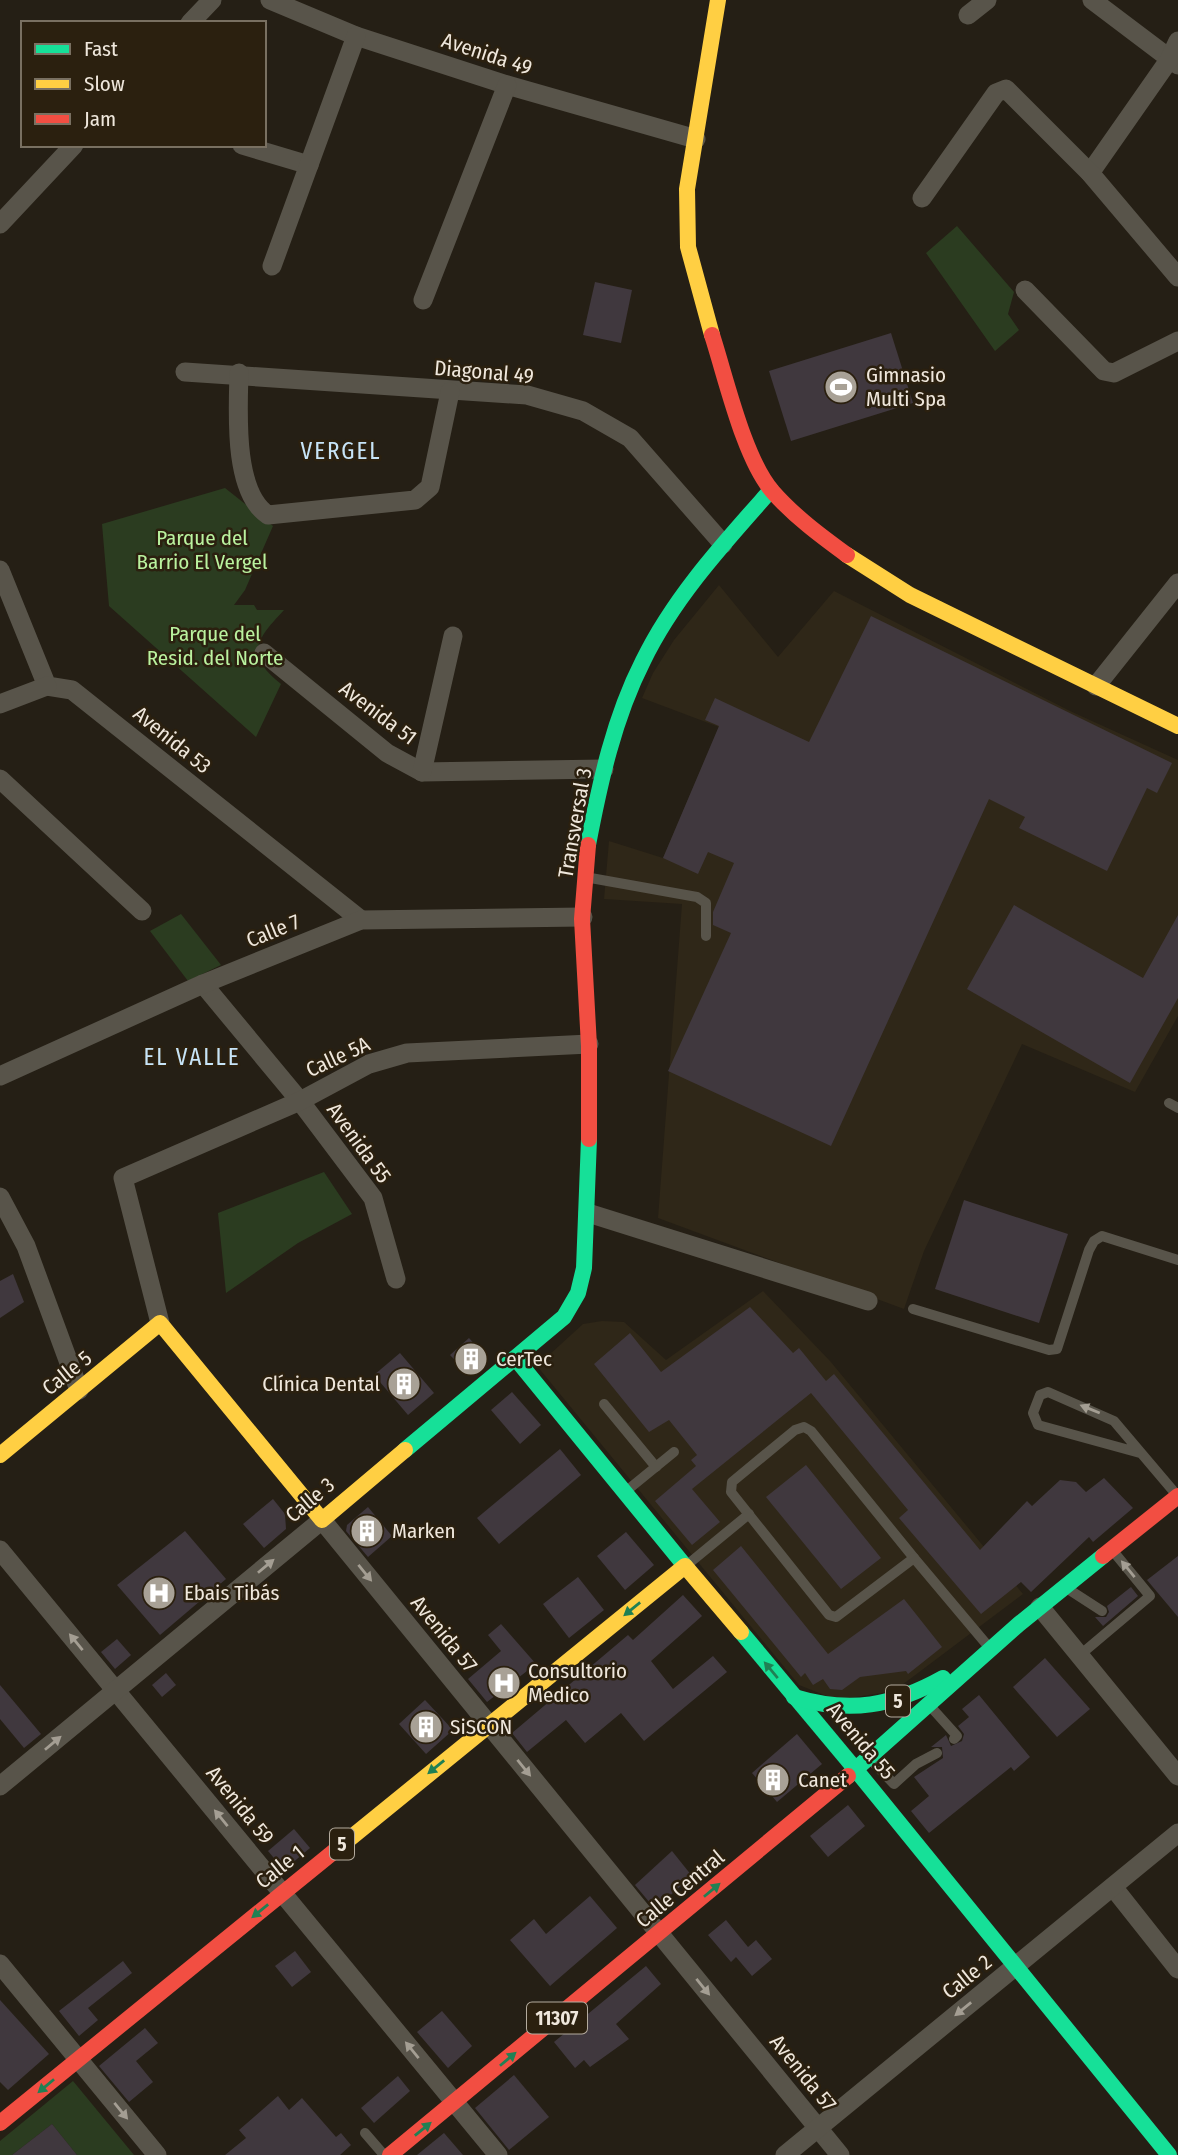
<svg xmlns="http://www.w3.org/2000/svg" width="1178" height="2155" font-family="'Fira Sans Condensed',sans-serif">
<rect width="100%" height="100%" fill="#251f15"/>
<g fill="#2f2718">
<path d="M 719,585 L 778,657 L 834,591 L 1070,711 L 1178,760 L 1178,1016 L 1135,1092 L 1022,1044 L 924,1251 L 904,1309 L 658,1218 L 682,904 L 604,899 L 609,841 L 663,858 L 719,727 L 642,698 L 653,673 L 674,640 Z"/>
<path d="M 763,1291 L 830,1361 L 1023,1594 L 894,1691 L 837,1700 L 799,1685 L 537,1366 L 583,1324 L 602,1321 L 624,1322 L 666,1360 Z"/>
</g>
<g fill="#2b3c20">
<path d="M 957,226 L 1014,292 L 1008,314 L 1019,330 L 995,351 L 926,253 Z"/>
<path d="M 225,488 L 273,526 L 245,590 L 234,605 L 254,605 L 257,610 L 284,610 C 255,641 245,655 281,684 L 256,737 L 109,606 L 102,524 Z"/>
<path d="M 181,914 L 221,965 L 188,981 L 150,931 Z"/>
<path d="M 324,1172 L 352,1214 L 298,1243 L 226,1293 L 218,1213 Z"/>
<path d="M 73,2081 L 134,2155 L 77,2155 L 52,2124 L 12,2155 L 0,2155 L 0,2141 Z"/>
</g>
<g fill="#40383e">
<path d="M 595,282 L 632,290 L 621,343 L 583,335 Z"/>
<path d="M 891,333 L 913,403 L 791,441 L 769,371 Z"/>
<path d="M 871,616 L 1172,763 L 1157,793 L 1147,788 L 1107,871 L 1019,828 L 1025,817 L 989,799 L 831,1146 L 668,1071 L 731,933 L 713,925 L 713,912 L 734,863 L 708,852 L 698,874 L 663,858 L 719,726 L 705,720 L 715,698 L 809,742 Z"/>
<path d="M 1014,905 L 1143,978 L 1178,915 L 1178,998 L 1130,1083 L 967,989 Z"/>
<path d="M 964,1200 L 1068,1234 L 1039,1323 L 935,1289 Z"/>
<path d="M 13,1274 L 24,1302 L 0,1318 L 0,1281 Z"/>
<path d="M 750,1307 L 793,1353 L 799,1348 L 826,1381 L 834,1374 L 980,1550 L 1027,1501 L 1032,1506 L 1060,1480 L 1076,1482 L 1086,1492 L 1104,1478 L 1133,1508 L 1093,1542 L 1089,1537 L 1031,1592 L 1021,1582 L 981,1614 L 899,1518 L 908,1510 L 811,1393 L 692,1489 L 720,1522 L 692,1545 L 655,1501 L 696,1466 L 691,1460 L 697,1455 L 669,1420 L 649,1432 L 594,1364 L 630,1333 L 661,1372 Z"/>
<path d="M 469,1338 L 488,1359 L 469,1375 L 450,1355 Z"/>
<path d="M 400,1353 L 434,1393 L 408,1415 L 374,1375 Z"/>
<path d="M 512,1392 L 541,1425 L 520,1444 L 491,1410 Z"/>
<path d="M 560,1449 L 581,1475 L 499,1544 L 477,1518 Z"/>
<path d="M 806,1465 L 881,1558 L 841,1589 L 766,1497 Z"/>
<path d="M 273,1499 L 285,1514 L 286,1529 L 264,1548 L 243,1524 Z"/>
<path d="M 368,1507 L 392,1536 L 368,1557 L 346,1531 L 347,1525 Z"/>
<path d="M 185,1531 L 226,1579 L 160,1635 L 117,1585 Z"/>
<path d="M 626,1532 L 654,1565 L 625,1590 L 597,1556 Z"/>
<path d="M 741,1546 L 828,1654 L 904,1599 L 942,1647 L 908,1674 L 906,1671 L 860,1677 L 842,1690 L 830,1689 L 823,1679 L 813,1685 L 805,1673 L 801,1677 L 713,1570 Z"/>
<path d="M 1178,1556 L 1178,1617 L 1147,1580 Z"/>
<path d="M 578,1577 L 604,1610 L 569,1638 L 543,1604 Z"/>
<path d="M 1131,1587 L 1138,1596 L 1103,1626 L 1095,1617 L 1106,1617 L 1109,1612 L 1107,1606 Z"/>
<path d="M 683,1595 L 702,1616 L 651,1661 L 673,1689 L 713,1656 L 727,1672 L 644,1741 L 621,1713 L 585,1743 L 566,1720 L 527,1752 L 512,1733 L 628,1635 L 633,1640 Z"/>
<path d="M 501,1624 L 536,1664 L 487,1702 L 468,1679 L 501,1651 L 488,1635 Z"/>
<path d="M 117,1639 L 131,1655 L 115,1669 L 101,1652 Z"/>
<path d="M 1045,1658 L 1090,1709 L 1057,1737 L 1013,1687 Z"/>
<path d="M 166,1673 L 176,1685 L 162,1697 L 152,1685 Z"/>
<path d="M 0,1685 L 41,1734 L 24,1748 L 0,1719 Z"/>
<path d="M 979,1695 L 1030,1757 L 1014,1771 L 1011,1767 L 929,1833 L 911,1811 L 929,1796 L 914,1777 L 943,1758 L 942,1747 L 931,1747 L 946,1735 L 951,1746 L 962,1741 L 964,1734 L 958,1726 L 969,1717 L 962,1709 Z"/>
<path d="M 425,1700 L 453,1730 L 426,1754 L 399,1724 Z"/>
<path d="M 797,1734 L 822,1764 L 777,1802 L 752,1773 Z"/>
<path d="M 848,1805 L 865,1826 L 828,1857 L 810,1836 Z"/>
<path d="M 294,1829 L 310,1848 L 284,1870 L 268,1851 Z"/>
<path d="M 672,1851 L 692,1876 L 655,1909 L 635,1885 Z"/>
<path d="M 590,1896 L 617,1928 L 550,1986 L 510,1940 L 534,1919 L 546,1934 Z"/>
<path d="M 726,1920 L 748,1947 L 756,1940 L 772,1959 L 752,1976 L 736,1957 L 731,1962 L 708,1935 Z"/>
<path d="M 295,1951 L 311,1972 L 292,1987 L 275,1966 Z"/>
<path d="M 123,1961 L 132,1973 L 88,2008 L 98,2020 L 79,2036 L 59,2011 Z"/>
<path d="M 646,1966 L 661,1984 L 616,2024 L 629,2039 L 590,2067 L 584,2060 L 575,2068 L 554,2042 Z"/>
<path d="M 0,2000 L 49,2054 L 8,2090 L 0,2082 Z"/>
<path d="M 442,2011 L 472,2046 L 448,2068 L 417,2032 Z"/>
<path d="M 145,2028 L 158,2043 L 136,2061 L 153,2082 L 129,2102 L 99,2066 Z"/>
<path d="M 514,2075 L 549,2117 L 509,2150 L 475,2108 Z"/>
<path d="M 398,2076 L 410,2091 L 374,2123 L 361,2108 Z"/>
<path d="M 278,2096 L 289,2110 L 302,2098 L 336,2137 L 341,2133 L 351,2145 L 340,2155 L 225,2155 L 246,2138 L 239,2130 Z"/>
<path d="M 52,2124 L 77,2155 L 12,2155 Z"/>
<path d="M 444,2133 L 463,2155 L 417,2155 Z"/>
</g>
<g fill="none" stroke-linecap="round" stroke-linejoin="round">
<g stroke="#58544a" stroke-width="10">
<path d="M 585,877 L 697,897 L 706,903 L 706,936"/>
<path d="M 1169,1103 L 1178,1108"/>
<path d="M 913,1309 L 1049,1350 L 1057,1349 L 1089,1250 L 1094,1241 L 1102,1236 L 1178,1260"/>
<path d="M 604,1404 L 656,1467"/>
<path d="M 804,1427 L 811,1431 L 914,1558 L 836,1617 L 829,1615 L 731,1492 L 732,1482 L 795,1430 Z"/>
<path d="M 1140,1453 L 1038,1425 L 1033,1413 L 1040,1395 L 1048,1392 L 1114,1421 L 1175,1493"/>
<path d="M 625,1492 L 674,1452"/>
<path d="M 914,1558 L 988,1646"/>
<path d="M 687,1565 L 749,1514"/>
<path d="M 1068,1589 L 1102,1611"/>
<path d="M 1080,1655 L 1150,1596 L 1113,1551"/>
<path d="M 930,1706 L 957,1736 L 954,1739"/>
<path d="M 872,1761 L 894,1784 L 916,1764 L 937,1753"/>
<path d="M 365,2133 L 384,2155"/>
</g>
<g stroke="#58544a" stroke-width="19">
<path d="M 270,0 L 356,36 L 507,85 L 696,139"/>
<path d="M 1092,0 L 1178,65"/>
<path d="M 968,15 L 987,0"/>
<path d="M 190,23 L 212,0"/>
<path d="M 242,145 L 309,165"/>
<path d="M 1090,173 L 1169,60 L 1178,41"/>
<path d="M 922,198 L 996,93 L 1006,89 L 1090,173 L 1178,277"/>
<path d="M 0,224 L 74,145"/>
<path d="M 272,266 L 356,36"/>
<path d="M 1025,290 L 1104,371 L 1114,373 L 1178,341"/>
<path d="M 423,300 L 507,85"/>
<path d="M 185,372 L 527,395 L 583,411 L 630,438 L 723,544"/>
<path d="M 239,373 C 238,412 233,492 268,515 L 415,500 L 430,487 L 450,392"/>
<path d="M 0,570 L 47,686 L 72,690 L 361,920"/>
<path d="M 264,653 L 387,753 L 422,772 L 604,769"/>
<path d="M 1096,686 L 1178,583"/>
<path d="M 0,704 L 47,686"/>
<path d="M 422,772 L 453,636"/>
<path d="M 0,779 L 142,911"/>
<path d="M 203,984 L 300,1101 L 373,1198 L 396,1279"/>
<path d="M 0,1076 L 203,984 L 361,920 L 583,917"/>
<path d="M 0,1197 L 26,1246 L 79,1390"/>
<path d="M 588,1213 L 868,1301"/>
<path d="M 160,1323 L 123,1178 L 300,1101 L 369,1064 L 407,1053 L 589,1044"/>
<path d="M 0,1550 L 498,2155"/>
<path d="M 1040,1607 L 1178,1776"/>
<path d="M 0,1786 L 322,1520 L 840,2155"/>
<path d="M 1113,1887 L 1178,1969"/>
<path d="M 0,1964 L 157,2155"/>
<path d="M 785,2155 L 1178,1833"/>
</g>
<g stroke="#16e098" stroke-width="16">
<path d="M 588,845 C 600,782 614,718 643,661 C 674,597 724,543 771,490"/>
<path d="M 516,1359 L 685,1566"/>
<path d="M 405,1450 L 564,1317 L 578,1293 L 584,1268 L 589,1139"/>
<path d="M 741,1632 L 856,1770"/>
<path d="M 794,1697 C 850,1714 893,1706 943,1678"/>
<path d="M 856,1770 L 1169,2155"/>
<path d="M 848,1776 L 1019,1624 L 1103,1556"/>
</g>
<g stroke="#ffcf43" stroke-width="16">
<path d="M 712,335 L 688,247 L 687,189 L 718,0"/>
<path d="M 847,555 L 910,595 L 1178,726"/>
<path d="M 0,1455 L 160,1323 L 322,1520 L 405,1450"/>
<path d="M 337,1849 L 685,1566 L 741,1632"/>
</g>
<g stroke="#f24e42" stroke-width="16">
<path d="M 712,335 C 726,378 744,459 773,492 C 794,516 821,536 847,555"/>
<path d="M 588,845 L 582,919 L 589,1046 L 589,1139"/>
<path d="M 1103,1556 L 1178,1496"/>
<path d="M 0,2123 L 337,1849"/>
<path d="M 390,2155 L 848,1776"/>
</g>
</g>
<defs><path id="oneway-solid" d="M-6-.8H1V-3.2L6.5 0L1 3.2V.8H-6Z" transform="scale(1.75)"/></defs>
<g fill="#a49e93">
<use href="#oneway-solid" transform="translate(1090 1409) rotate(-158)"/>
<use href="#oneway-solid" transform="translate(266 1566) rotate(-40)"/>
<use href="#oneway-solid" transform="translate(1128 1569) rotate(-129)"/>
<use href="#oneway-solid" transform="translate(365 1573) rotate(51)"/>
<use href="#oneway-solid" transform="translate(76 1642) rotate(-129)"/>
<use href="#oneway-solid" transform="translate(53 1743) rotate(-40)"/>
<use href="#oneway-solid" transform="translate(524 1768) rotate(51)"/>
<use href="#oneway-solid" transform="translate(221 1818) rotate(-129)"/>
<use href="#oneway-solid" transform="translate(703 1987) rotate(51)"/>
<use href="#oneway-solid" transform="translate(963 2009) rotate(141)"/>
<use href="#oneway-solid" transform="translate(412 2050) rotate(-129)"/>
<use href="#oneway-solid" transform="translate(121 2111) rotate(51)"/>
</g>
<g fill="#208054">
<use href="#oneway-solid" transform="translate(632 1609) rotate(141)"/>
<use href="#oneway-solid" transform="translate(771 1670) rotate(-130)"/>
<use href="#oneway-solid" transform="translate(436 1767) rotate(141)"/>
<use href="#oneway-solid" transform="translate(712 1890) rotate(-40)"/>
<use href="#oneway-solid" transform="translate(260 1911) rotate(141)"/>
<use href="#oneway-solid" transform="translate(508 2059) rotate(-40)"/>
<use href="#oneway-solid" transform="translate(46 2086) rotate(140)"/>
<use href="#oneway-solid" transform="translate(423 2129) rotate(-39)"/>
</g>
<defs>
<symbol id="stadium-disc" viewBox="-11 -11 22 22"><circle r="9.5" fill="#a8a196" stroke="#2b200f"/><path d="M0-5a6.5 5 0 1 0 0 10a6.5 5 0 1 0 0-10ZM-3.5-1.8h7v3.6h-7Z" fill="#fff"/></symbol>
<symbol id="building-disc" viewBox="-11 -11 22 22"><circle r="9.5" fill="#a8a196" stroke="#2b200f"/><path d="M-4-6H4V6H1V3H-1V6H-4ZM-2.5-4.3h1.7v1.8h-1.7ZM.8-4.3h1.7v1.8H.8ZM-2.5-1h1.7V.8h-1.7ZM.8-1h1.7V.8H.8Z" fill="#fff"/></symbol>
<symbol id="hospital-disc" viewBox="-11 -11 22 22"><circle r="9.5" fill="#a8a196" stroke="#2b200f"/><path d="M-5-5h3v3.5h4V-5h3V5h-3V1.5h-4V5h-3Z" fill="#fff"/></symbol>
</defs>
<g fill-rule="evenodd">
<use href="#stadium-disc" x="822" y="368" width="38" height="38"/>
<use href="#building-disc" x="452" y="1340" width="38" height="38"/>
<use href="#building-disc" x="385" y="1365" width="38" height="38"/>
<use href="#building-disc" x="348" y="1512" width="38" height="38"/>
<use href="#hospital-disc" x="140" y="1574" width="38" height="38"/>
<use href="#hospital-disc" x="485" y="1664" width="38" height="38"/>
<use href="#building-disc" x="407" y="1708" width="38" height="38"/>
<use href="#building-disc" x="754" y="1761" width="38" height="38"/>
</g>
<g text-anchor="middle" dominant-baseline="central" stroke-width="5" stroke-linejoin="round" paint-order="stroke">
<g fill="#2b200f" stroke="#b4ab9e" stroke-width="2">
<rect x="886" y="1685.5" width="24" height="31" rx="5"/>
<rect x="330" y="1828.5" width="24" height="31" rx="5"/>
<rect x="527" y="2002.5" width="60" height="31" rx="5"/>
</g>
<g font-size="19" font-weight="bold" fill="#efe7dc">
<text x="898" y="1701">5</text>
<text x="342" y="1844">5</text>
<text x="557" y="2018">11307</text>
</g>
<g font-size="21" fill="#efe7dc" stroke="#2b200f">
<text transform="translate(487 54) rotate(18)">Avenida 49</text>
<text transform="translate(484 372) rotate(5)">Diagonal 49</text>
<text transform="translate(378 713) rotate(37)">Avenida 51</text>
<text transform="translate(172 740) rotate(39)">Avenida 53</text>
<text transform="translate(575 823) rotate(-80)">Transversal 3</text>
<text transform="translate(273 931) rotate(-22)">Calle 7</text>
<text transform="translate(338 1057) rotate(-25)">Calle 5A</text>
<text transform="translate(359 1143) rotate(54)">Avenida 55</text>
<text transform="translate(67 1373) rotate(-39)">Calle 5</text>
<text transform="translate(310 1500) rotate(-40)">Calle 3</text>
<text transform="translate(444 1634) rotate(51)">Avenida 57</text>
<text transform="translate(861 1741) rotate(50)">Avenida 55</text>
<text transform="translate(240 1805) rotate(51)">Avenida 59</text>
<text transform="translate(280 1867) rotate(-39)">Calle 1</text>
<text transform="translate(680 1889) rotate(-40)">Calle Central</text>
<text transform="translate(967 1977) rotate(-39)">Calle 2</text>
<text transform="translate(803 2073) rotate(51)">Avenida 57</text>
</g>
<g font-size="21" fill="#efe7dc" stroke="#2b200f" text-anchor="start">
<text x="866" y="375">Gimnasio<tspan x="866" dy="24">Multi Spa</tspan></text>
<text x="496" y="1359">CerTec</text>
<text x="380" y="1384" text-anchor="end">Clínica Dental</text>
<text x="392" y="1531">Marken</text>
<text x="184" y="1593">Ebais Tibás</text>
<text x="528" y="1671">Consultorio<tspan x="528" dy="24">Medico</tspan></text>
<text x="450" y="1727">SiSCON</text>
<text x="798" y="1780">Canet</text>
</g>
<g font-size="21" fill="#baf29f" stroke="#2b200f">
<text x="202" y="538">Parque del<tspan x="202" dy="24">Barrio El Vergel</tspan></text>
<text x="215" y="634">Parque del<tspan x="215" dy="24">Resid. del Norte</tspan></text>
</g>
<g font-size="23" letter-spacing="2" fill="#c7e4f7" stroke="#2b200f">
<text x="341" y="451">VERGEL</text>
<text x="192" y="1057">EL VALLE</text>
</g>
</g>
<rect x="21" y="21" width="245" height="126" fill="#2b200f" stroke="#797061" stroke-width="2"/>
<rect x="35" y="44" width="35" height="10" fill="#16e098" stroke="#797061" stroke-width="2"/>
<text x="84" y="56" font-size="21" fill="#efe7dc">Fast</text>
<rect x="35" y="79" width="35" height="10" fill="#ffcf43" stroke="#797061" stroke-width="2"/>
<text x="84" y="91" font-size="21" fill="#efe7dc">Slow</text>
<rect x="35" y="114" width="35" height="10" fill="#f24e42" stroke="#797061" stroke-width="2"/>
<text x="84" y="126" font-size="21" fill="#efe7dc">Jam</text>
</svg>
